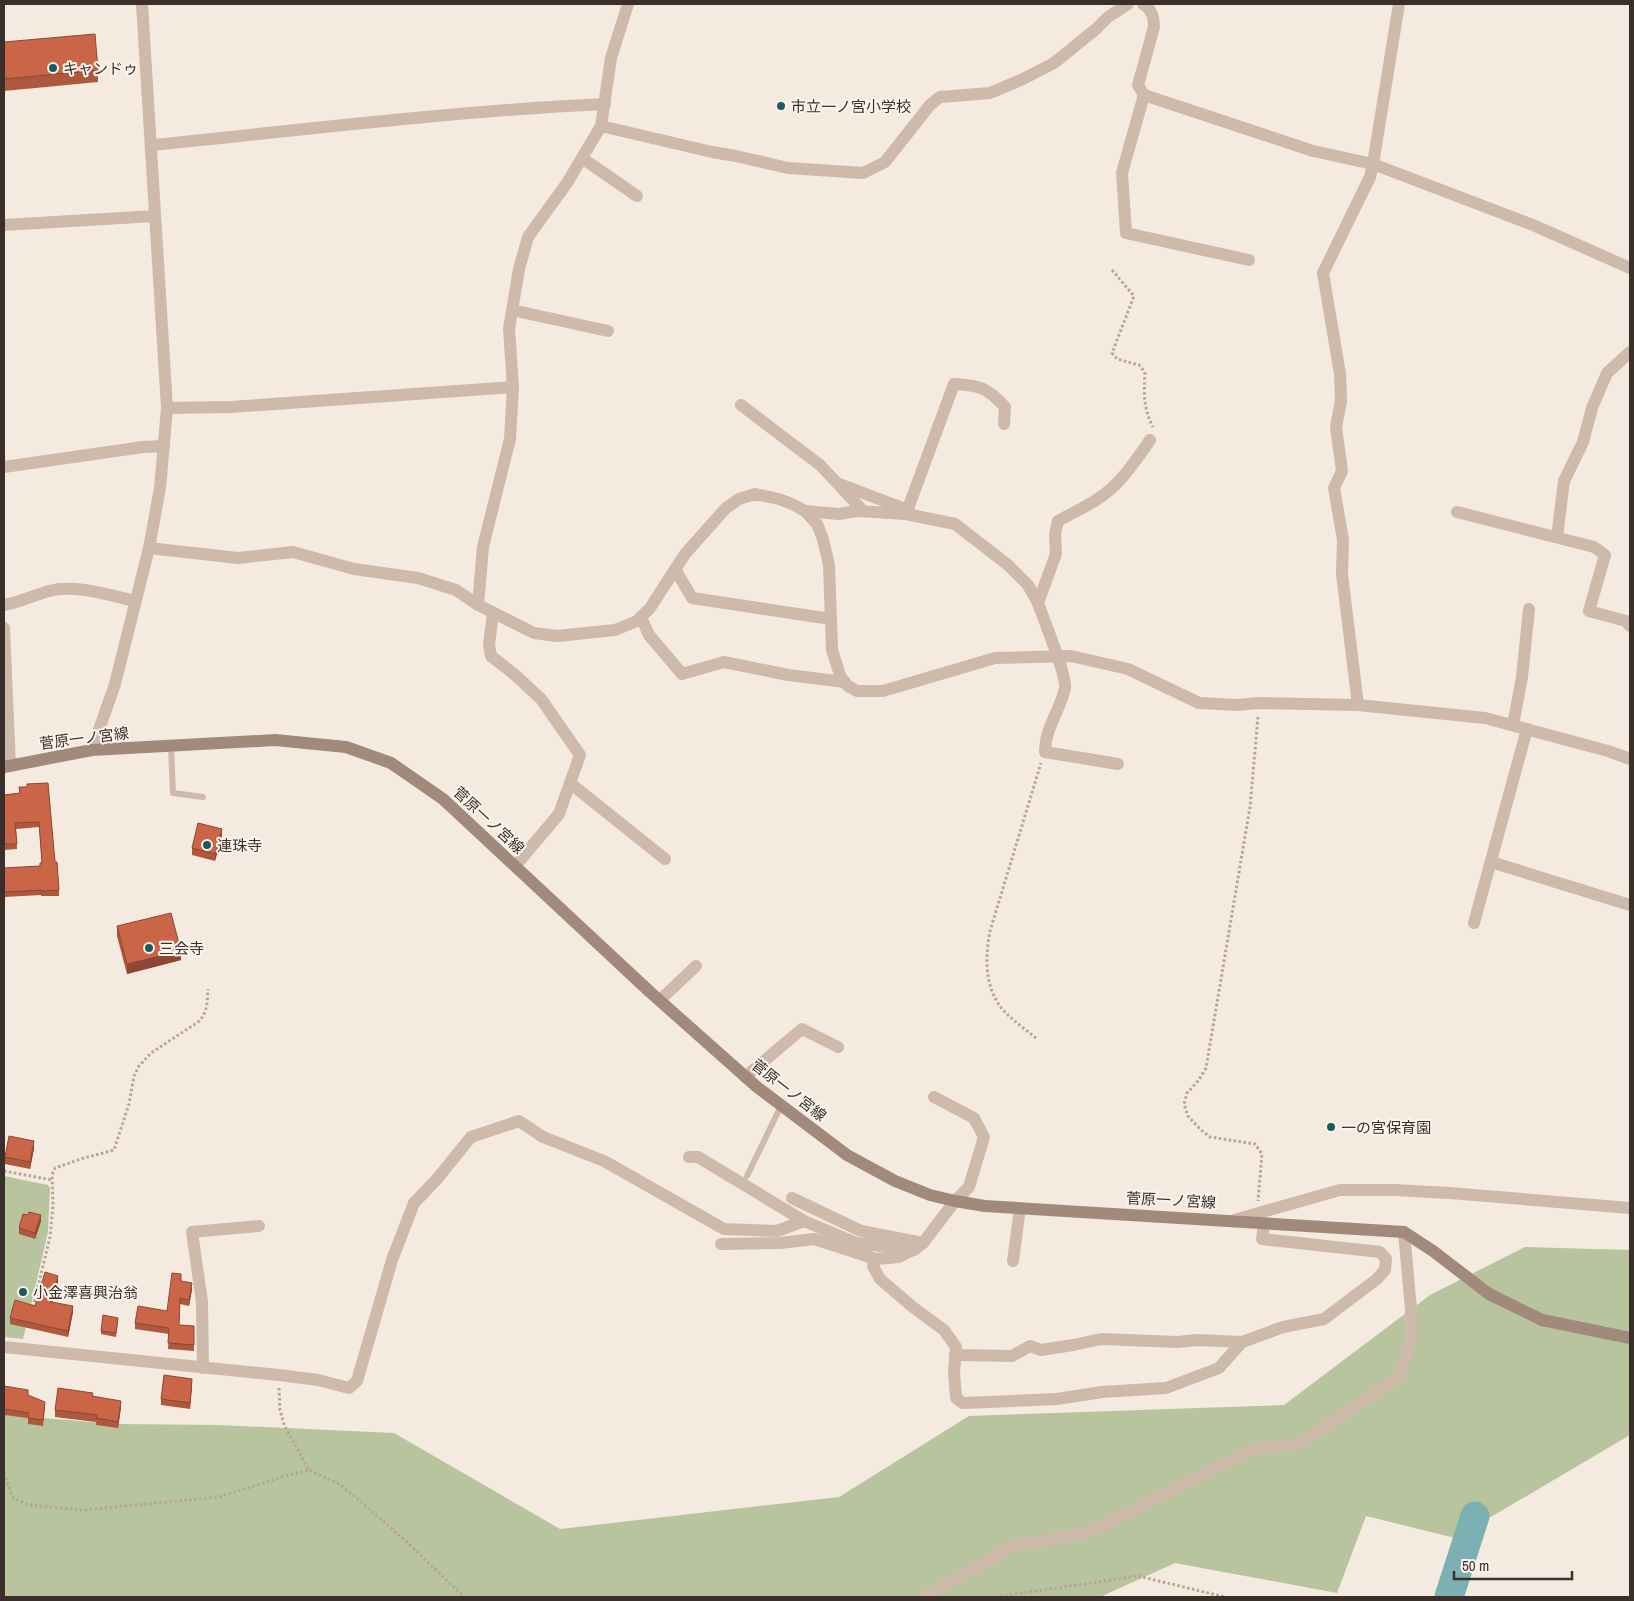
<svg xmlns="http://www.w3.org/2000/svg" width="1634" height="1601" font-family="'Archivo Narrow','Noto Sans JP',sans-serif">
<rect width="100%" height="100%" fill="#f4eadf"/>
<g fill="#b8c49e">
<path d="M 4,1176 L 48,1185 L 50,1188 L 48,1232 L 23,1339 L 4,1337 Z"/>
<path d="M 1525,1247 L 1630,1250 L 1630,1435 L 1455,1538 L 1366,1516 L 1337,1593 L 1175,1563 L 1100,1597 L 4,1597 L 4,1415 L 118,1424 L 219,1425 L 394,1433 L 560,1529 L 839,1497 L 969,1416 L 1284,1405 L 1430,1295 Z"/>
</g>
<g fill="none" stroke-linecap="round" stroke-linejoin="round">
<path stroke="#7db0b2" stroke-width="29" d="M 1449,1597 L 1475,1516"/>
<g stroke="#b9a494" stroke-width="3" stroke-dasharray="2.5 2.5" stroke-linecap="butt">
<path d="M 1112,270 L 1134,296 L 1112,353 L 1117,359 L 1139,365 L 1145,372 C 1144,393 1143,408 1153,427"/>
<path d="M 1258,717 L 1250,807 L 1206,1068 L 1198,1081 L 1187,1093 L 1184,1104 L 1188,1116 L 1200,1129 L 1210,1137 L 1255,1144 L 1262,1154 L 1258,1201"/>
<path d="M 1036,1038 C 1026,1030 1015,1022 1006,1013 C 984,991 985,959 990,931 L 1041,763"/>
<path d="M 4,1171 L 52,1180"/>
<path d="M 33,1307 L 50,1237 L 53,1205 L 52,1175 L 55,1168 L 84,1158 L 114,1150 L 129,1104 L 134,1076 L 139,1066 L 151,1053 L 198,1022 C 208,1013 207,1002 208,989"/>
<path d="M 279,1388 L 280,1410 L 284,1425 L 309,1470 L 341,1485 L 360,1501 L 407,1542 L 464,1597"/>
<path d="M 4,1473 L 13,1498 L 29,1505 L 84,1510 L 219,1497 L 285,1476 L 308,1470"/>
<path d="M 995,1597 L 1138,1576 L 1225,1597"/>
</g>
<g stroke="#cdbaaa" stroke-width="6">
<path d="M 171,746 L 173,793 L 203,797"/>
<path d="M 747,1176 L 781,1106"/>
</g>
<g stroke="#cdbaaa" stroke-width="12">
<path d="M 1143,4 C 1152,9 1154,17 1154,27 L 1138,85 L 1144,95 L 1313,151 L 1373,164 L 1533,225 L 1630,268"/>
<path d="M 1144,95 L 1122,173 L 1126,233 L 1249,260"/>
<path d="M 601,126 L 712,152 L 736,156 L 788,168 L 863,173 L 885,162 L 930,105 L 940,97 L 990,93 L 1023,79 L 1054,63 L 1096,29 L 1108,17 L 1128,4"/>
<path d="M 152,145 C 302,130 453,111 605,104"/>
<path d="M 582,158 L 637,196"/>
<path d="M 4,225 L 155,216"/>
<path d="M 512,310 L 608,331"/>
<path d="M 741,405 L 820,465 L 837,483 L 908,510"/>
<path d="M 167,408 L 231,407 L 513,387"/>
<path d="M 4,467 L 143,447 L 164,446"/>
<path d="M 839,485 L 863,511"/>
<path d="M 805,511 L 839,514 L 857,511 L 906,514 L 955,524 L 1008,565 L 1028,585 L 1038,603"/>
<path d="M 1457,512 L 1594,547 L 1605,555 L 1589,611 L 1626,621 L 1630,626"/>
<path d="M 906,514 L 954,384 C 979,385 988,388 1005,407 L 1004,424"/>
<path d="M 1557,537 L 1564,481 L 1583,442 L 1592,408 L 1607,373 L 1630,352"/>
<path d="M 149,548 L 238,558 L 293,552 L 354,569 L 418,578 L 456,590 L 478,605 L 534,633 L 557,636 L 615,630 L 637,621 L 650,608 L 685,554 L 726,508 L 739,499 L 755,494 L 779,499 L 792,504 L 805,511 L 817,524 L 823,539 L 829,565 L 832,650 L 841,678 L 848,686 L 857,691 L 883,691 L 995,658 L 1071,656 L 1128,669 L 1199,703 L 1236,705 L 1259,703 L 1358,705 L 1485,718 L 1608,751 L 1630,759"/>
<path d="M 675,569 L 692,598 L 831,619"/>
<path d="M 4,605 C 20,602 34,595 49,591 C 75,584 109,595 135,601"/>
<path d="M 478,605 L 483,547 L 510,439 L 513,387 L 509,329 L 519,269 L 528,237 L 567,183 L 601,126 L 611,58 L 628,4"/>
<path d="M 493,613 L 489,645 L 491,656 L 514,674 L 541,699 L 580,755 L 559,814 L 515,866"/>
<path d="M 641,617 L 649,635 L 682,674 L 724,662 L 788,675 L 845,682"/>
<path d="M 4,628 L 10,766"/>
<path d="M 1358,705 L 1342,574 L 1343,540 L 1334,488 L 1342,471 L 1336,427 L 1341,401 L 1340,374 L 1323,273 L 1370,177 L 1373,164 L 1399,4"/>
<path d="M 1513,725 L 1522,677 L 1529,609"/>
<path d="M 1118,764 L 1045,752 C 1045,728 1060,711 1065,688 C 1067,676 1043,618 1038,603 L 1056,554 L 1055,534 L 1058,521 C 1076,511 1099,501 1114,486 C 1128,473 1139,456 1150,440"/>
<path d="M 570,783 L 665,859"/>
<path d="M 1491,862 L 1630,905"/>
<path d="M 1474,923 L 1527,729"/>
<path d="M 660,1000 L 696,966"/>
<path d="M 745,1077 L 802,1029 L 838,1047"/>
<path d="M 689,1157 L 698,1157 L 804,1221"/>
<path d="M 792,1198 L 861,1231 L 923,1243"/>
<path d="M 721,1244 L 780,1243 L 814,1239 L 876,1259"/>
<path d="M 913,1250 L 899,1257 L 876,1259 L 873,1266 L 880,1279 L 914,1308 L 944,1330 L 956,1347 L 954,1372 L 956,1398 L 963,1403 L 1057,1399 L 1102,1392 L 1166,1388 L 1219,1368 L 1242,1342 L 1283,1327 L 1324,1319 L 1377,1279 L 1385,1270 L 1386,1259 L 1380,1252 L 1262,1239 L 1264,1223"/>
<path d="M 1013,1261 L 1020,1208"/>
<path d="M 4,1347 L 279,1375 L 318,1380 L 349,1388 L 357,1381 L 392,1260 L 414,1203 L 437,1179 L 471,1137 L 519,1121 L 543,1137 L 604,1161 L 724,1229 L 777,1231 L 804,1221 L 856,1243 L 914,1250 L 923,1243 L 955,1201 L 969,1187 L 984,1137 L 974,1118 L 934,1097"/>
<path d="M 955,1355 L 1012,1356 L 1030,1346 L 1041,1350 L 1073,1345 L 1101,1339 L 1177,1342 L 1197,1340 L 1242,1342"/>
<path d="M 203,1368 L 202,1302 L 192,1232 L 259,1226"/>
<path d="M 924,1597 L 1015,1545 L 1082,1534 L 1109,1523 L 1230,1460 L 1257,1449 L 1301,1443 L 1400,1376 L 1411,1339 L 1411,1309 L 1404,1232"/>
</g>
<g stroke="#cdbaaa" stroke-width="12">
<path d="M 92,750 L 115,684 L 149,548 L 160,488 L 167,408 L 142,4"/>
<path d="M 1234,1220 L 1340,1190 L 1394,1190 L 1450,1193 L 1630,1208"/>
</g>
<path stroke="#a1897b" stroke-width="12" d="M 4,767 L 92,750 L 275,740 L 346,747 L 391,763 L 443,799 L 650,992 L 757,1087 L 847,1155 L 895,1181 L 930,1195 L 955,1201 L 985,1206 L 1404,1232 L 1433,1251 L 1489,1294 L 1542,1320 L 1630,1338"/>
</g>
<g fill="#ae583d">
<path d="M 4,42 L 98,70 L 98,82 L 4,91 Z"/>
<path d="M 27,787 L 55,862 L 59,890 L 59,896 L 41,896 L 41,895 L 4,897 L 4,868 L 40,866 L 42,863 L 39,827 L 16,829 L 17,849 L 4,850 L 4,795 L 19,793 Z"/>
<path d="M 222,835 L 215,861 L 192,855 L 192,848 Z"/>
<path d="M 117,926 L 181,960 L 127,974 L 117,936 Z"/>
<path d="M 34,1148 L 30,1169 L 5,1164 L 5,1157 Z"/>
<path d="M 41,1221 L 35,1239 L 19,1234 L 19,1228 Z"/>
<path d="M 181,1281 L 192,1289 L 189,1306 L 180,1304 L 179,1325 L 194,1326 L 194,1351 L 168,1349 L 169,1334 L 135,1329 L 135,1323 L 167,1311 Z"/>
<path d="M 58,1282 L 52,1302 L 73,1312 L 68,1337 L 10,1324 L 10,1318 L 35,1306 Z"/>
<path d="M 118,1321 L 116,1337 L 101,1334 L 101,1331 Z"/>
<path d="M 192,1385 L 190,1409 L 161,1405 L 161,1399 Z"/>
<path d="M 4,1386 L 45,1407 L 43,1426 L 28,1424 L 28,1418 L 4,1415 Z"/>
<path d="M 93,1396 L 121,1407 L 118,1428 L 96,1425 L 96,1422 L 55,1417 L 55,1410 Z"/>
</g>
<g fill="#8d4732">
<path d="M 222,829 L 222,835 L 215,861 L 215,854 Z"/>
<path d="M 181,951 L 181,960 L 127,974 L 127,964 Z"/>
<path d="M 34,1141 L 34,1148 L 30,1169 L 30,1162 Z"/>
<path d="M 41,1215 L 41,1221 L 35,1239 L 35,1233 Z"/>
<path d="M 58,1276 L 58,1282 L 51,1308 L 51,1302 Z"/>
<path d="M 192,1283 L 192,1289 L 189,1306 L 189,1300 Z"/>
<path d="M 73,1306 L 73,1312 L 68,1337 L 68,1331 Z"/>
<path d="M 192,1379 L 192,1385 L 190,1409 L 190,1403 Z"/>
<path d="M 121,1401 L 121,1407 L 118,1428 L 118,1422 Z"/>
</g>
<g fill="#ca6647" stroke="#8d4732">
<path d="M 95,34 L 98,70 L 4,79 L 4,42 Z"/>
<path d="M 48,783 L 55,862 L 57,862 L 59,890 L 41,891 L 41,890 L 4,892 L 4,868 L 40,866 L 40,863 L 42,863 L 39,822 L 15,823 L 17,844 L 4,844 L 4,795 L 20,793 L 19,787 L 27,787 L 27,784 Z"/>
<path d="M 198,823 L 222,829 L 215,854 L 192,848 Z"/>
<path d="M 171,913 L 181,951 L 127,964 L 117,926 Z"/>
<path d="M 9,1136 L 34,1141 L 30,1162 L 5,1157 Z"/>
<path d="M 29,1212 L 41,1215 L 35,1233 L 19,1228 L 23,1214 L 28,1215 Z"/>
<path d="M 45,1272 L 58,1276 L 51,1302 L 73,1306 L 68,1331 L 10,1318 L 15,1300 L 35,1306 Z"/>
<path d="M 172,1273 L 181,1274 L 181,1281 L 192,1283 L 189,1300 L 180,1298 L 179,1325 L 194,1326 L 194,1345 L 168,1343 L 169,1328 L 135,1323 L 138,1306 L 167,1311 Z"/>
<path d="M 103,1315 L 118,1318 L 116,1333 L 101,1331 Z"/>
<path d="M 164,1375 L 192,1379 L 190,1403 L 161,1399 Z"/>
<path d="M 4,1386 L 28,1390 L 28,1395 L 45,1402 L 43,1420 L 28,1418 L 29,1413 L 4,1409 Z"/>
<path d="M 58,1388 L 93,1393 L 92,1396 L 121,1401 L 118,1422 L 96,1418 L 97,1415 L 55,1410 Z"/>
</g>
<g fill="#1d5a5e" stroke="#fbf4ec" stroke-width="2">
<circle cx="53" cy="68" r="5"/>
<circle cx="781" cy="106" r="5"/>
<circle cx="207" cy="845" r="5"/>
<circle cx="149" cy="948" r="5"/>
<circle cx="1331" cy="1127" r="5"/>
<circle cx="23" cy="1292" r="5"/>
</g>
<g text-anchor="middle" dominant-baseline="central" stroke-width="4" stroke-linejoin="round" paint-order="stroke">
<g font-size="15" fill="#3a2f2a" stroke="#fbf4ec" text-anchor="start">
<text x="63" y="68">キャンドゥ</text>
<text x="791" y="106">市立一ノ宮小学校</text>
<text x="217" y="845">連珠寺</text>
<text x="159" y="948">三会寺</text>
<text x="1341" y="1127">一の宮保育園</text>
<text x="33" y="1292">小金澤喜興治翁</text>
</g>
<g font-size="15" fill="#3a2f2a" stroke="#fbf4ec">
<text transform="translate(84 738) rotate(-7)">菅原一ノ宮線</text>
<text transform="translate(489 820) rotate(43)">菅原一ノ宮線</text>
<text transform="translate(789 1090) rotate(38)">菅原一ノ宮線</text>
<text transform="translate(1171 1200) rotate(3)">菅原一ノ宮線</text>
</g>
</g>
<rect width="1634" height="1601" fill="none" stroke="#3a2f2a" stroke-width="10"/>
<path d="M1454 1571v8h118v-8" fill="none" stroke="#3a2f2a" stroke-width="2.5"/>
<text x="1462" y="1571" font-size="15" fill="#3a2f2a" stroke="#fbf4ec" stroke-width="4" paint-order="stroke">50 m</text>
</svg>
